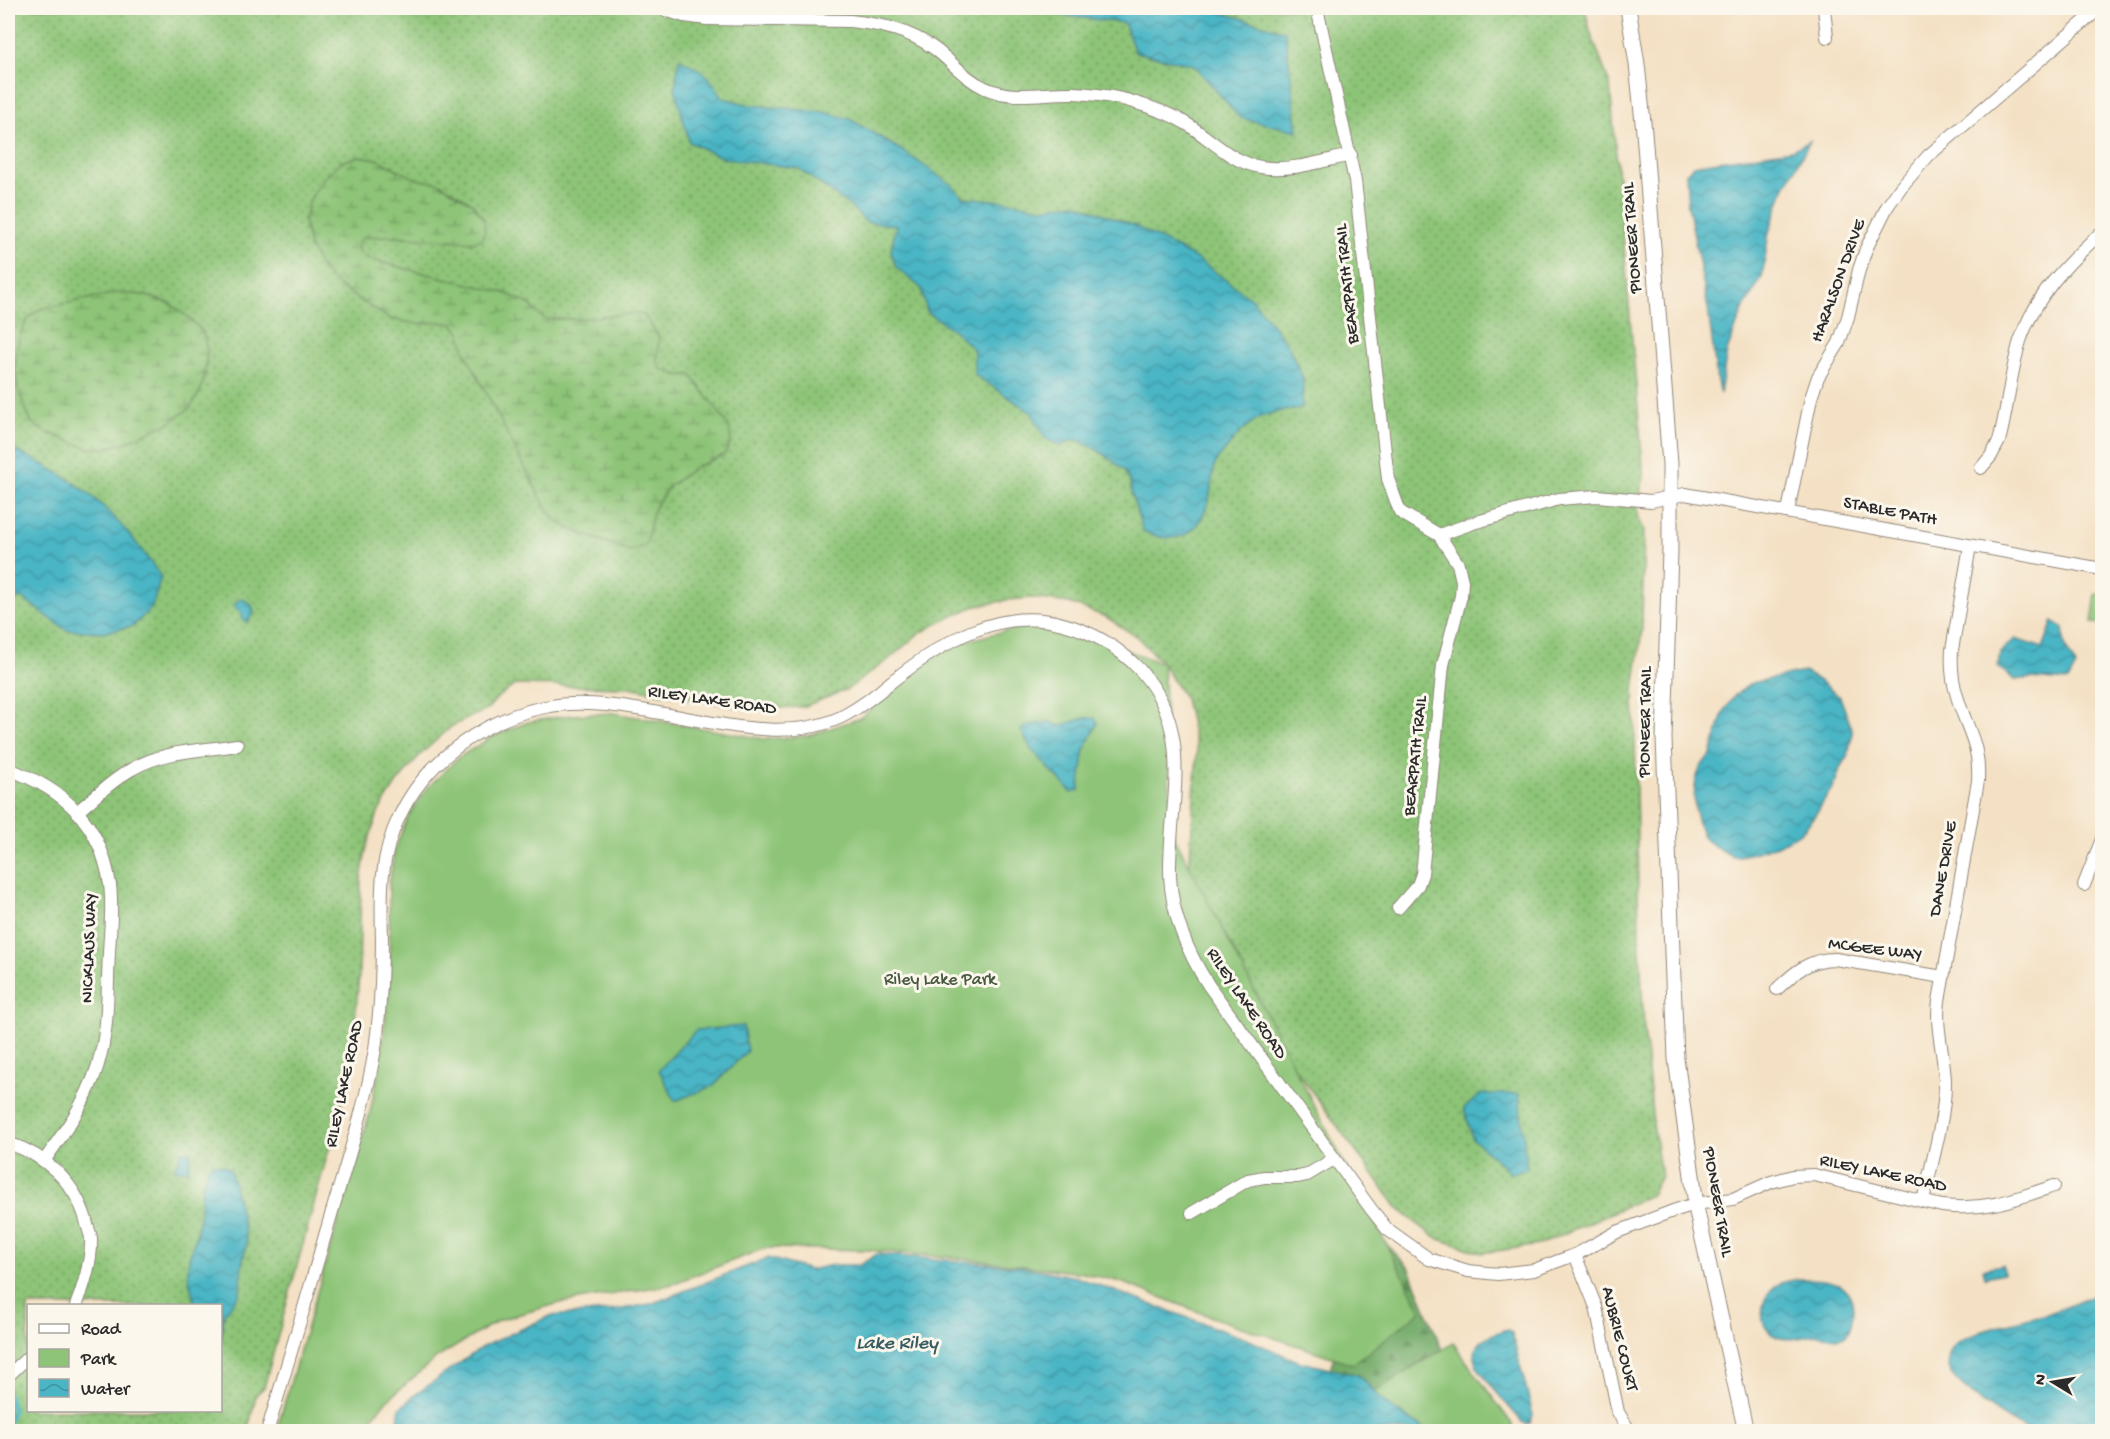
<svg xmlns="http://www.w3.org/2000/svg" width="2110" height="1439" font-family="'Gochi Hand',sans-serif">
<defs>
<pattern id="grass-dots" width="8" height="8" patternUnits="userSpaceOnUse" patternTransform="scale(1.5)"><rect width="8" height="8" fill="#8dc477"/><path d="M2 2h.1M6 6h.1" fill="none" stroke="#739f62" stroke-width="1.8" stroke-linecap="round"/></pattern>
<pattern id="forest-firs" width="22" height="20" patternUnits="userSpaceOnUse" patternTransform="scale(1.5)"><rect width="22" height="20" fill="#72aa68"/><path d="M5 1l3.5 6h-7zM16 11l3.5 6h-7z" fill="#5e8b56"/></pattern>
<pattern id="wetland-marsh" width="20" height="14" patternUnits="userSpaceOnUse" patternTransform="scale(1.5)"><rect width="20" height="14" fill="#8dc477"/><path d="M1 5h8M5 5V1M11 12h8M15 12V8" fill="none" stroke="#739f62"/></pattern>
<pattern id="water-waves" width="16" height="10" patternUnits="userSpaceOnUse" patternTransform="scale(1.5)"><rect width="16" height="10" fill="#49b5c5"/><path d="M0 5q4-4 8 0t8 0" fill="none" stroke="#3d93a0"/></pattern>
</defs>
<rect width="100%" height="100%" fill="#fbf7ec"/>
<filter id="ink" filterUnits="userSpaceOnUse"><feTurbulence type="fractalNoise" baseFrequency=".0167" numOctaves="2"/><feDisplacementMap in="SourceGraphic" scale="12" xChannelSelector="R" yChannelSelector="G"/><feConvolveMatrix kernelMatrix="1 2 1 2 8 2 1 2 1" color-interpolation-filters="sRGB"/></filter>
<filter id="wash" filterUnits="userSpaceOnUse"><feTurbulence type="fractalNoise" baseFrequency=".008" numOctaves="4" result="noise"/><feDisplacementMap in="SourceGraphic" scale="24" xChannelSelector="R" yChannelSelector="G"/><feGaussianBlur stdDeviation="1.35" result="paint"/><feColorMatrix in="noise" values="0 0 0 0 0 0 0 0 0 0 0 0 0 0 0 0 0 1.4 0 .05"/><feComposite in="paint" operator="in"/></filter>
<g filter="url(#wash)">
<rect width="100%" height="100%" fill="#f4e1c5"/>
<path fill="url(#grass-dots)" stroke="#5c7851" stroke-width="1.5" fill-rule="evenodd" d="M 8,8 L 1585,8 L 1590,31 L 1610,85 L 1644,478 C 1639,497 1633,512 1644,529 L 1642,629 L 1634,691 L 1639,932 L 1644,1026 L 1653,1124 L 1661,1176 L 1651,1195 L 1539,1245 L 1482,1253 L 1436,1238 L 1398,1209 L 1217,962 L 1189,872 L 1197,751 L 1185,699 L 1163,664 L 1136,636 L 1106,617 L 1069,603 L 1032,598 L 1007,600 L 973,607 L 938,623 L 917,635 L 888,660 L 846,690 L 803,707 L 749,709 L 628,687 L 515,685 L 496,699 L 488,709 L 452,726 L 421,754 L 396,784 L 379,811 L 367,845 L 361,879 L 359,976 L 353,1044 L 344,1094 L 264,1387 L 256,1395 L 248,1431 L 8,1431 ZM 28,1306 L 220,1306 L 220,1410 L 28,1410 Z"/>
<path fill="url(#forest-firs)" stroke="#4e6a4a" stroke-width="1.5" d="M 1375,1232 L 1410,1269 L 1450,1370 L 1390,1407 L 1358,1375 L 1330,1369 Z"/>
<g fill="url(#wetland-marsh)" stroke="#5c7851" stroke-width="1.5">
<path d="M 359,156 L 377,159 L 416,179 L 440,183 L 472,203 L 484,219 L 485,230 L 482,239 L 473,242 L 393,236 L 364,237 L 358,242 L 358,251 L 371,260 L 505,293 L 531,305 L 538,314 L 545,319 L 580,319 L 635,313 L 644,315 L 659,337 L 657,361 L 661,369 L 677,375 L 691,375 L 729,426 L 731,443 L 724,455 L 694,468 L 669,486 L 654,508 L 646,545 L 631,551 L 574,531 L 557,521 L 545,506 L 465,352 L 461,334 L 453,324 L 439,322 L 418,324 L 390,319 L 338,286 L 321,269 L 309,245 L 304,221 L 309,201 L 323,179 L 341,162 Z"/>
<path d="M 116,293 L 144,295 L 169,303 L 188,317 L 203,332 L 207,350 L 205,374 L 200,392 L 190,408 L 167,424 L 124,443 L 106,448 L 88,448 L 41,430 L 31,422 L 18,390 L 15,368 L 17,347 L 21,332 L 28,319 L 40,309 Z"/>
</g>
<g fill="#8dc477" stroke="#5c7851" stroke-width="1.5">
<path d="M 2096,594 L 2102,595 L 2102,624 L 2092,623 Z"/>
<path d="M 1049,620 L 1163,664 L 1172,832 L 1421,1311 L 1353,1364 L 1220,1320 L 1121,1282 L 1083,1273 L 947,1257 L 867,1250 L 766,1248 L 669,1285 L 560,1303 L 499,1320 L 435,1359 L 384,1403 L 361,1431 L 276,1432 L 370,1112 L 379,1069 L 390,983 L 389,885 L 395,848 L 408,817 L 426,789 L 459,757 L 492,737 L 528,722 L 571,715 L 613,713 L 765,739 L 808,736 L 860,718 L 942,647 Z"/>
<path d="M 1453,1343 L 1517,1431 L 1403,1431 L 1373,1392 Z"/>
</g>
<g fill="url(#water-waves)" stroke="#3a7078" stroke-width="1.5">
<path d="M 1047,8 L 1206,8 L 1285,31 L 1298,131 L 1240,118 L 1194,65 L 1135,52 L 1124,23 L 1059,15 Z"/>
<path d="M 679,59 C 706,72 707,73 723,98 L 750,105 L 824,112 L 850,119 L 904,152 L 952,185 L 963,197 L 1012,202 L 1042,208 L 1075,203 L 1135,226 L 1197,259 L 1253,300 L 1288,345 L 1303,379 L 1302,408 C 1265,413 1255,414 1230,444 C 1226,450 1219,456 1216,462 C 1211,473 1212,488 1209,499 C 1199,535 1177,547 1143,531 L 1132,496 L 1130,482 L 1124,470 L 1101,452 L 1076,439 L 1060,446 L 1045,438 L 1032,413 L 974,374 L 974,350 L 956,332 L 927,312 L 921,288 L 896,267 L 891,251 L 896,225 L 866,222 L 851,207 L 798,168 L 723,158 L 689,142 L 675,88 Z"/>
<path d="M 1810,141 L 1784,189 L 1769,232 L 1762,277 L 1743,309 L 1727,351 L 1720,394 L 1717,381 L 1708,308 L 1688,205 L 1686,174 L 1693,165 L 1792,150 Z"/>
<path d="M 8,447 C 35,460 64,474 88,493 C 116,516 141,547 161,577 L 152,607 L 133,626 L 106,632 L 66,630 L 22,598 L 8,601 Z"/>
<path d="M 242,599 L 251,604 L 254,612 L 247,623 L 242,619 L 242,613 L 234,607 L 237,601 Z"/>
<path d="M 2053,621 L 2063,628 L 2065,647 L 2076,666 L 2068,681 L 2031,678 L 2015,680 L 1998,667 L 2000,652 L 2015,639 L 2043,648 Z"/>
<path d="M 1804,672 L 1818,680 L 1840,697 L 1852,729 L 1852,736 L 1847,759 C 1839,764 1839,775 1835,783 C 1827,796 1810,827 1797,835 C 1779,845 1756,854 1733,857 C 1724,851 1712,846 1705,839 C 1702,836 1701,830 1699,826 C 1692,805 1691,770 1711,755 L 1723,713 L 1735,695 L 1752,683 Z"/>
<path d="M 1084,718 L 1095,718 L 1098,723 L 1085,748 L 1079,791 L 1072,793 L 1031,749 L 1021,730 L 1028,725 L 1051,722 L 1060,726 Z"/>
<path d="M 743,1026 L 747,1051 L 713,1086 L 675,1101 L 659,1070 L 696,1030 Z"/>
<path d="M 1482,1094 L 1519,1094 L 1527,1169 L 1511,1173 L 1473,1139 L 1464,1108 Z"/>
<path d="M 181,1151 L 191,1152 L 188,1170 L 175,1169 L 176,1163 L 179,1163 Z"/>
<path d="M 211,1164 C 220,1164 225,1164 231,1172 L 247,1242 L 242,1264 L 240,1294 L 224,1314 L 221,1342 L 220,1306 L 195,1305 C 193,1293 188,1281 188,1269 C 188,1255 194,1245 197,1232 C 203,1209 197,1185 211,1164 Z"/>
<path d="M 877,1254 L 1023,1267 L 1076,1277 L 1249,1340 L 1300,1362 L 1358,1375 L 1390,1407 L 1428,1431 L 396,1431 L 400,1408 L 416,1394 L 484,1346 L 550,1316 L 610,1311 L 651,1304 L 768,1258 L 810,1270 L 832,1265 L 860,1265 Z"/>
<path d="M 2003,1265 L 2004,1273 L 1985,1277 L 1983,1268 Z"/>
<path d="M 1798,1279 C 1823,1279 1851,1278 1853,1309 C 1853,1319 1851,1328 1846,1336 C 1835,1340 1828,1336 1818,1335 C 1806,1335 1793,1341 1781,1338 C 1758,1334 1758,1303 1772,1289 C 1779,1282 1789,1281 1798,1279 Z"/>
<path d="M 2102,1291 L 2102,1426 C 2083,1429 2048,1436 2029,1430 C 2013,1425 1964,1391 1954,1377 C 1946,1366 1946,1354 1956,1344 C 1969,1332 2024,1320 2043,1315 C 2063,1309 2083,1301 2102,1291 Z"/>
<path d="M 1504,1330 L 1508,1330 L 1512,1333 L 1533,1415 L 1530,1423 L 1526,1424 L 1522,1422 C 1510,1407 1485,1381 1477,1366 C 1474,1360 1474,1349 1479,1343 C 1484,1337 1496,1333 1504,1330 Z"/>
</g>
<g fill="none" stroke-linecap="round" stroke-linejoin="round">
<path stroke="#49b5c5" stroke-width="4" d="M 8,1394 L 13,1411 L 8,1423"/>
</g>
</g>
<g filter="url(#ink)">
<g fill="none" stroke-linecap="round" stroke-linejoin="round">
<defs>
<g id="minor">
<path d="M 659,8 L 684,16 L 707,19 L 850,21 C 880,24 909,30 935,49 C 951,61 965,79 985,88 C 1014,101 1044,92 1074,93 C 1094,94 1114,96 1133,102 C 1151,107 1171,114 1187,124 C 1211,139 1232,163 1261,167 C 1291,172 1322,161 1351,155"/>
<path d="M 1317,8 L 1355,181 L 1388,479 L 1400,512 L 1439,535 L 1473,523 L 1559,499 L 1597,496 L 1651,501 L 1685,494 L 2102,569"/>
<path d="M 1824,8 L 1827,37"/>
<path d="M 1981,468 L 1991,456 L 1999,441 C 2008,408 2010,374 2020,341 C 2035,296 2067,263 2102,232"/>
<path d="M 1788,511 L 1811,398 L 1818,377 L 1839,343 L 1848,317 L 1859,270 L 1866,249 L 1887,207 L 1901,187 L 1928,156 L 2100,8"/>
<path d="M 8,769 C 64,789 101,823 110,885 C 113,907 110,930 109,953 C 107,986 109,1021 101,1053 C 92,1094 68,1127 44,1161"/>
<path d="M 77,812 C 95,797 112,780 132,769 C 164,750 202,751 237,745"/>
<path d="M 2084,885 L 2102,839"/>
<path d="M 1398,908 L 1418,885 L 1422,874 L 1443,665 L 1461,596 L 1462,581 L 1458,564 L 1439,535"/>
<path d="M 1777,989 C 1795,972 1809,959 1835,959 L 1943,977"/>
<path d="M 8,1143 C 45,1155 75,1182 86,1220 C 87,1226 90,1232 91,1238 C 92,1261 84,1285 76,1306"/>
<path d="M 1923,1201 C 1931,1166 1945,1118 1945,1084 C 1945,1055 1935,1030 1939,1001 L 1978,781 C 1980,742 1967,731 1957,696 C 1952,681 1951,666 1952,650 L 1970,546"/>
<path d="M 1192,1213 L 1248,1180 L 1264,1177 L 1298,1177 L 1307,1175 L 1334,1159"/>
<path d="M 1575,1255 L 1596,1307 L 1618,1412 L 1630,1432"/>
<path d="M 8,1376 L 28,1357"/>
<path d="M 267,1432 C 289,1360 310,1287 331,1215 C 347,1161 366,1105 375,1049 C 380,1014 382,977 382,941 C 381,897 379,858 399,817 C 426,760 484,719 545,707 C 637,688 766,760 847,714 C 863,705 877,694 891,682 C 941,643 998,606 1063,624 C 1093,632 1118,647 1139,669 C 1197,731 1168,803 1170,876 C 1172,917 1187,952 1209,986 L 1371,1209 L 1387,1229 L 1429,1259 L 1468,1271 L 1498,1274 L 1534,1270 L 1577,1254 L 1617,1232 L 1673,1211 L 1695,1204 L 1733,1199 L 1771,1182 L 1793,1176 L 1814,1175 L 1942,1206 C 1986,1211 2013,1200 2054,1186"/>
</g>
<path id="major" d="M 1628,8 L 1637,64 L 1644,132 L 1670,464 L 1670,550 L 1664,738 L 1676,1059 L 1697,1212 L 1746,1432"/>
</defs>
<use href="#minor" stroke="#908678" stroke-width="14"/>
<use href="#major" stroke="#908678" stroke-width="17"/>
<use href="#minor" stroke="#fff" stroke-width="12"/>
<use href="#major" stroke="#fff" stroke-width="15"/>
</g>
</g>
<g text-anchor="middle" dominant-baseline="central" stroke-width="6" stroke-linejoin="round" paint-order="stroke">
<g font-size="18" fill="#2b2b2b" stroke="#fbf7ec">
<text transform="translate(1633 238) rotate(-94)">PIONEER TRAIL</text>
<text transform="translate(1839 281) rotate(-70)">HARALSON DRIVE</text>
<text transform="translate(1348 284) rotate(-96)">BEARPATH TRAIL</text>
<text transform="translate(1890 512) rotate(11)">STABLE PATH</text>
<text transform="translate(712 701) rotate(8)">RILEY LAKE ROAD</text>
<text transform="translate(1646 722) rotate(-89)">PIONEER TRAIL</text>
<text transform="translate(1416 756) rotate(-84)">BEARPATH TRAIL</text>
<text transform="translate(1944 869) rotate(-80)">DANE DRIVE</text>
<text transform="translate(90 948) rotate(-88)">NICKLAUS WAY</text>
<text transform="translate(1875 950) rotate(7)">MCGEE WAY</text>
<text transform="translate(1246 1004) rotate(56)">RILEY LAKE ROAD</text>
<text transform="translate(345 1084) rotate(-78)">RILEY LAKE ROAD</text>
<text transform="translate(1883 1174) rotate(12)">RILEY LAKE ROAD</text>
<text transform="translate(1717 1202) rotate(80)">PIONEER TRAIL</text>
<text transform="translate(1619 1339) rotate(76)">AUBRIE COURT</text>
</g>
<g font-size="18" fill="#485942" stroke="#fbf7ec">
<text x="940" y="980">Riley Lake Park</text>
</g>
<g font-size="20" font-style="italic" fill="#365b61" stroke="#fbf7ec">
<text x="897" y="1344">Lake Riley</text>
</g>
</g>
<rect width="2110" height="1439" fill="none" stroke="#fbf7ec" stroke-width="30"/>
<rect x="27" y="1304" width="195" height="108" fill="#fbf7ec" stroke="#a8a59f" stroke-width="1.5"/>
<rect x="39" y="1324" width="30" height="9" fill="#ffffff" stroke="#a8a59f" stroke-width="1.5"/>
<text x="81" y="1334" font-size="18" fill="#2b2b2b">Road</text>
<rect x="39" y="1349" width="30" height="18" fill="#8dc477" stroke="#a8a59f" stroke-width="1.5"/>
<text x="81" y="1364" font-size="18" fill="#2b2b2b">Park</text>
<rect x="39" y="1379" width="30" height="18" fill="url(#water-waves)" stroke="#a8a59f" stroke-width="1.5"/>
<text x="81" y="1394" font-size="18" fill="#2b2b2b">Water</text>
<g transform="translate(2053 1382) rotate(281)" stroke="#fbf7ec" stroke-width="4.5" paint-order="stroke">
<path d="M0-4.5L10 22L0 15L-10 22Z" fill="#2b2b2b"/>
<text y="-9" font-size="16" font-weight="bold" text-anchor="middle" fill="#2b2b2b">N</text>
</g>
</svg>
